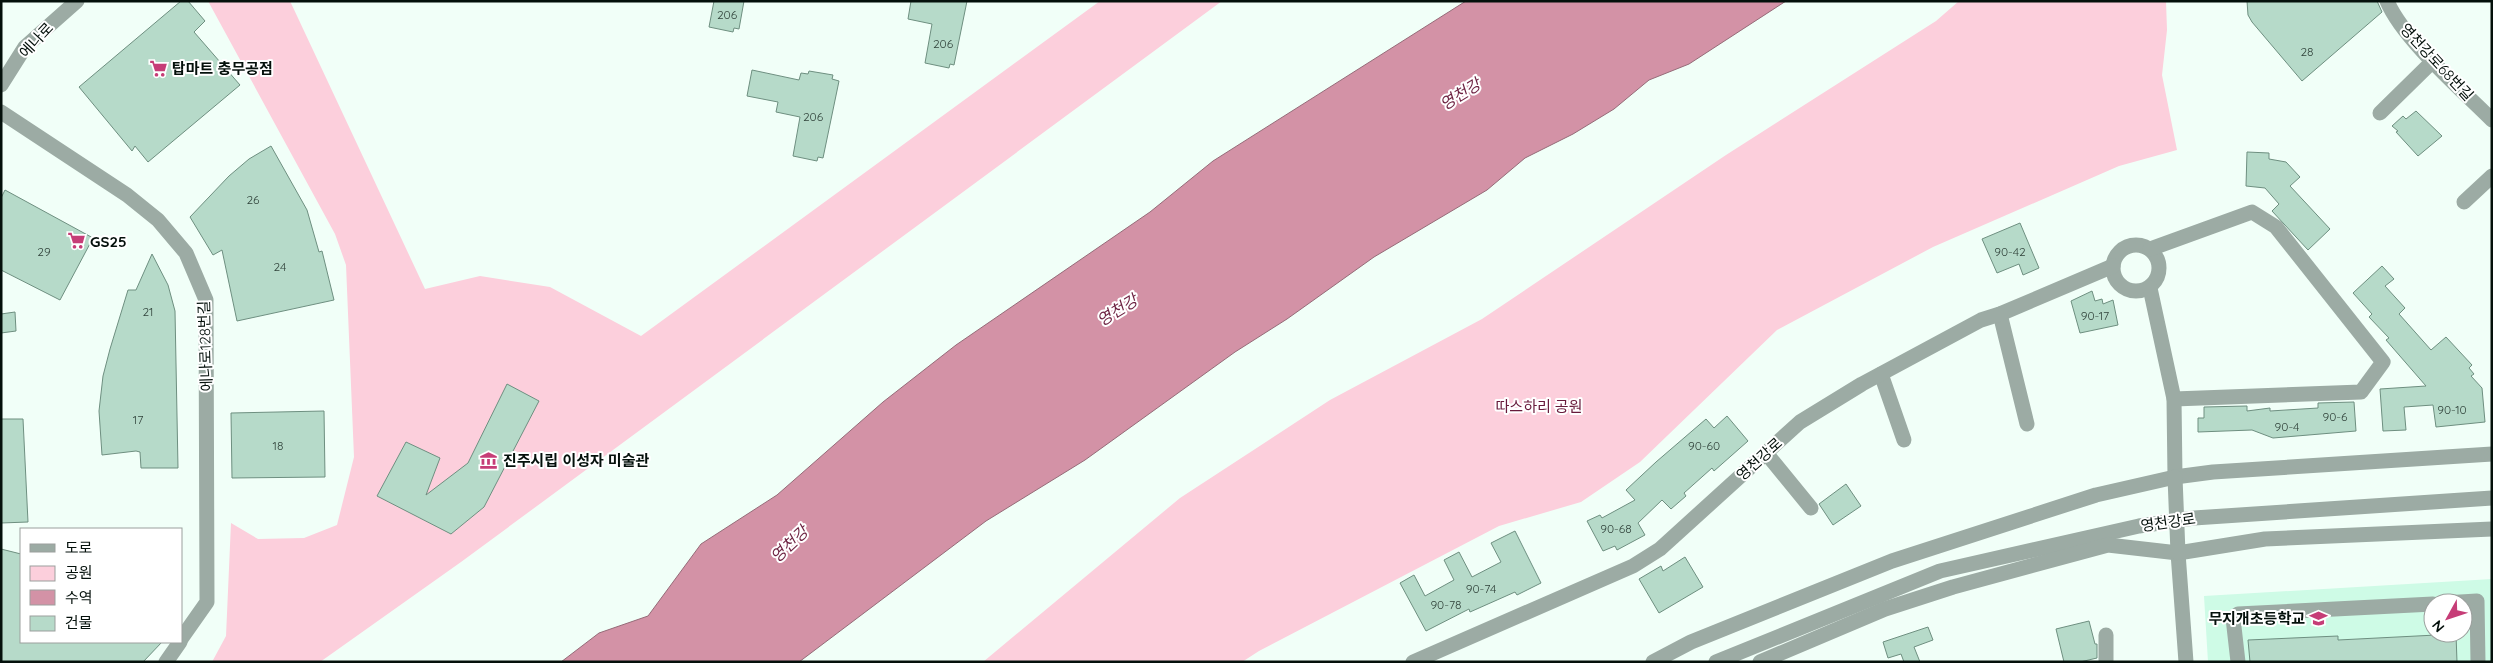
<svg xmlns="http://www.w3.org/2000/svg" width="2493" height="663" font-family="Quicksand,'Noto Sans KR',sans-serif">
<rect width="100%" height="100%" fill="#f1fff8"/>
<path fill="#cefbe6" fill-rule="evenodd" d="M 2492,579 L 2492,662 L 2208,662 L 2204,596 ZM 2433,603 L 2463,603 L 2463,633 L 2433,633 Z"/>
<g fill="#fccfdc">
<path d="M 208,1 L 290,1 L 425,289 L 480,276 L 550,287 L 641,336 L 1100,1 L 1222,1 L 461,562 L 320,662 L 212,662 L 226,636 L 231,523 L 258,539 L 304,538 L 337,525 L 354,457 L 346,265 L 335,234 Z"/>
<path d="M 1959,1 L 2166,1 L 2167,30 L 2162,75 L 2177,150 L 2119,166 L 1933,247 L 1777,330 L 1640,462 L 1581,502 L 1499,526 L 1259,651 L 1242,662 L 983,662 L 1180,498 L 1330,400 L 1482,319 L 1726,155 L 1936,21 Z"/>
</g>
<path fill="#d392a6" stroke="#956b78" d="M 1466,1 L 1786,1 L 1689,64 L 1649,80 L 1614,109 L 1573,134 L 1525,158 L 1487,190 L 1374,257 L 1287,319 L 1235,352 L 1085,460 L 986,521 L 799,662 L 561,662 L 599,633 L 648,616 L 701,544 L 777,495 L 883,402 L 956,345 L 1150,212 L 1213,161 Z"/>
<g fill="#b6dac9" stroke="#6e8f80">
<path d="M 181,1 L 188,1 L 205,21 L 194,32 L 240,85 L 148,162 L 135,146 L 132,151 L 79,87 Z"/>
<path d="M 714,1 L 744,1 L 739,29 L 734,28 L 733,32 L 709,27 Z"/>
<path d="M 911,1 L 967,1 L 954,65 L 950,64 L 949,68 L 925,63 L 932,24 L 908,19 Z"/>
<path d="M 2247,1 L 2377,1 L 2382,12 L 2302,81 L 2252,22 L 2248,15 Z"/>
<path d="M 752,70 L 799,80 L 801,73 L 808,74 L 809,71 L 833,75 L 832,79 L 839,81 L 823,158 L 818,157 L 817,161 L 793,156 L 800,117 L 776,112 L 778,102 L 747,96 Z"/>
<path d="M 2416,111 L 2442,136 L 2418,156 L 2396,132 L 2398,131 L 2392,126 L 2403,116 L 2406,119 Z"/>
<path d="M 271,146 L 307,210 L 319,252 L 322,251 L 334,300 L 237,321 L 222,250 L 213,255 L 190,217 L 229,176 L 249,159 Z"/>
<path d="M 2247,152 L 2269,153 L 2269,159 L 2286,162 L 2300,177 L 2290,186 L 2330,229 L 2308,250 L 2272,211 L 2279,204 L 2265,188 L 2246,186 Z"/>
<path d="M 5,190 L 93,238 L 60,300 L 1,270 L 1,198 Z"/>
<path d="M 2020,223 L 2039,268 L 2023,275 L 2019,264 L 1997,273 L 1982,239 Z"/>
<path d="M 152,254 L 168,285 L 175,311 L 178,468 L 141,468 L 140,452 L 136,451 L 102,455 L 99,411 L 103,376 L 110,349 L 128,290 L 136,290 Z"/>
<path d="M 2382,266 L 2394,279 L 2385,286 L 2405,308 L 2399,314 L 2431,350 L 2446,337 L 2472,365 L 2469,368 L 2474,374 L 2471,376 L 2482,388 L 2485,422 L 2436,427 L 2433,405 L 2404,407 L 2406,430 L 2383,431 L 2380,389 L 2426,386 L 2386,340 L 2389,338 L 2369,317 L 2372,314 L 2353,293 Z"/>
<path d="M 2092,291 L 2095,301 L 2102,299 L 2103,304 L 2113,300 L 2118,325 L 2080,333 L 2071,301 Z"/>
<path d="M 15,312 L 16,331 L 1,333 L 1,314 Z"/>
<path d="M 507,384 L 539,401 L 484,507 L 451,534 L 377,496 L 406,442 L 440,458 L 426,495 L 468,463 Z"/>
<path d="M 2354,402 L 2356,431 L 2273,438 L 2252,430 L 2198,432 L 2198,418 L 2204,418 L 2204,407 L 2247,406 L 2247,411 L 2270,408 L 2270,411 L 2318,408 L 2318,403 Z"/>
<path d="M 324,411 L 325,477 L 232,478 L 231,413 Z"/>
<path d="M 1727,416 L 1748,441 L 1714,471 L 1712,468 L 1684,493 L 1686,496 L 1671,509 L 1662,500 L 1638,523 L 1645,535 L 1617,550 L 1615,546 L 1603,551 L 1587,521 L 1600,515 L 1602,518 L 1635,500 L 1626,490 L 1656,462 L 1706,419 L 1714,428 Z"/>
<path d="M 1,419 L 23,419 L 28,522 L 1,523 Z"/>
<path d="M 1846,484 L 1861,506 L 1833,525 L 1819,504 Z"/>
<path d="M 1515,531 L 1541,583 L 1517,595 L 1515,592 L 1470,612 L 1469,609 L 1426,631 L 1400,583 L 1414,575 L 1425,596 L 1454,580 L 1444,560 L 1459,552 L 1472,577 L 1501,562 L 1491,543 Z"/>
<path d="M 1,549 L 21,554 L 21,642 L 162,642 L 143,662 L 1,662 Z"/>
<path d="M 1685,557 L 1703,587 L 1659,613 L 1639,579 L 1661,566 L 1663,571 Z"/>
<path d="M 2089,621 L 2095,644 L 2097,644 L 2097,658 L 2080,662 L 2064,662 L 2056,629 Z"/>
<path d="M 1928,627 L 1933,640 L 1914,647 L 1920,662 L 1904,662 L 1901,654 L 1888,658 L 1883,642 Z"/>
<path d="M 2456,634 L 2457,662 L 2250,662 L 2248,640 L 2338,636 L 2338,640 Z"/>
</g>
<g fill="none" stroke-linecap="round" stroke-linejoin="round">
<g stroke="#9caba4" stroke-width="15">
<path d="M 2387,1 C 2403,39 2461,89 2492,120"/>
<path d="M 1,85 L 25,47 L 77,1"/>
<path d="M 1,112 L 127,195 L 158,220 L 186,253 L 206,300 L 207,602 L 181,639"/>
<path d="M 2380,113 L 2433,61"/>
<path d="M 2464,202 L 2492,176"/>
<circle cx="2136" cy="268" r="23"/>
<path d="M 2150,249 L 2252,212 L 2276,227 L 2383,362 L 2361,392 L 2174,399"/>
<path d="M 2150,288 L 2174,399 L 2175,477"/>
<path d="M 2000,314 L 2027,424"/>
<path d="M 1881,374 L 1904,440"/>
<path d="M 1766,453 L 1811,508"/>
<path d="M 2178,553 L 2186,662"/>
<path d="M 2444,603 L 2477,601 L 2478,662"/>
<path d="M 166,662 L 180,642"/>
<path d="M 1413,662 L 1633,566 L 1660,549 L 1800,422 L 1862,384 L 1981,320 L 2000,314 L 2113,266"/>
<path d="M 1653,662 L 1691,642 L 1892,561 L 2096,495 L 2175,477 L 2213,472 L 2492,454"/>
<path d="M 1716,662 L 1940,571 L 2139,526 L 2194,518 L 2492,498"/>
<path d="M 1760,662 L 1885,609 L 1953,587 L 2108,545 L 2178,553 L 2265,539 L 2492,529"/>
<path d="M 2106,662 L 2106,635"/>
<path d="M 2238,662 L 2233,618 L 2238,614 L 2433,604"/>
</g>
<path stroke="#9caba4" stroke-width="15" d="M 2175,477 L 2178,553"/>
</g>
<defs>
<symbol id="supermarket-bare" viewBox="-9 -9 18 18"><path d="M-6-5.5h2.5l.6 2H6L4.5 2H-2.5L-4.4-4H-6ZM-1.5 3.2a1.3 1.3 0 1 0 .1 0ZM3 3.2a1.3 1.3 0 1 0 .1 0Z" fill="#c63d77" stroke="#fff" stroke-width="2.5" paint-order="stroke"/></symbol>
<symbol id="museum-bare" viewBox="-9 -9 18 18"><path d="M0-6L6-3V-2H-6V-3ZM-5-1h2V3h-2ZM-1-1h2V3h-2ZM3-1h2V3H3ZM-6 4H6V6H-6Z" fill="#c63d77" stroke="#fff" stroke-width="2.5" paint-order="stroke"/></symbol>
<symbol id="school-bare" viewBox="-9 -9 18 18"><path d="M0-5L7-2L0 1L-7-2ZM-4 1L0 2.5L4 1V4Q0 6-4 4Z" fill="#c63d77" stroke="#fff" stroke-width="2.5" paint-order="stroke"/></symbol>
</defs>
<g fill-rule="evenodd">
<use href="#supermarket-bare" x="146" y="56" width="25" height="25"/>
<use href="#supermarket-bare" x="64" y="228" width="25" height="25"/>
<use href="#museum-bare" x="476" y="448" width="25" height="25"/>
<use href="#school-bare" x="2306" y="606" width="25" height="25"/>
</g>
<g text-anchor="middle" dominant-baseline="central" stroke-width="4" stroke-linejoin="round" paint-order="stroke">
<g font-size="12" fill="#30423a">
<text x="727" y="14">206</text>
<text x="943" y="43">206</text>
<text x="2307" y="51">28</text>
<text x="813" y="116">206</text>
<text x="253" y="199">26</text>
<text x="44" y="251">29</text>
<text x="2010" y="251">90-42</text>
<text x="280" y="266">24</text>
<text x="148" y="311">21</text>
<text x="2095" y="315">90-17</text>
<text x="2452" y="409">90-10</text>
<text x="2335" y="416">90-6</text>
<text x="138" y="419">17</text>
<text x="2287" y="426">90-4</text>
<text x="278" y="445">18</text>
<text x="1704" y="445">90-60</text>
<text x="1616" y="528">90-68</text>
<text x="1481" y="588">90-74</text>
<text x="1446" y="604">90-78</text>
</g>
<g font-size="15" fill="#04100b" stroke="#fff">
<text transform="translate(36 40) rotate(-47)">에나로</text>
<text transform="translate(2437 62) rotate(47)">영천강로68번길</text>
<text transform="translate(205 346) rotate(-92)">에나로128번길</text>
<text transform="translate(1759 459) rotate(-42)">영천강로</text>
<text transform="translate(2168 522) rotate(-8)">영천강로</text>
</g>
<g font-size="15" font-weight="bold" fill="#04100b" stroke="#fff" text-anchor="start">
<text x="172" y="68">탑마트 충무공점</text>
<text x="90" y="241">GS25</text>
<text x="503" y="460">진주시립 이성자 미술관</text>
<text x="2305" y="618" text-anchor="end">무지개초등학교</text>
</g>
<g font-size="15" fill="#671a3b" stroke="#fff">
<text x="1539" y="406">따스하리 공원</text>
</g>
<g font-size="16" font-style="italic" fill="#6b1f3f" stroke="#fff">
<text transform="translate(1460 94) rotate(-32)">영천강</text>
<text transform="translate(1117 310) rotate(-32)">영천강</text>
<text transform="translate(789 544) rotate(-43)">영천강</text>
</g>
</g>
<rect width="2493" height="663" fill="none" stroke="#04100b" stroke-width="5"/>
<rect x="20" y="528" width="162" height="115" fill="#ffffff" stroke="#9b9f9d"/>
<rect x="30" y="544" width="25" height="8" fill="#9caba4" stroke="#9b9f9d"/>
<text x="65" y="553" font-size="15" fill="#04100b">도로</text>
<rect x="30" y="566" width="25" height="15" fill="#fccfdc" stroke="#9b9f9d"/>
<text x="65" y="578" font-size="15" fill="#04100b">공원</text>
<rect x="30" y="590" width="25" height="15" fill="#d392a6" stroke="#9b9f9d"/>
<text x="65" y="603" font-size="15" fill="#04100b">수역</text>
<rect x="30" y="616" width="25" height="15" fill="#b6dac9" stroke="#9b9f9d"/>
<text x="65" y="628" font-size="15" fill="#04100b">건물</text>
<g transform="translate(2448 618) rotate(230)"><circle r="24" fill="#ffffff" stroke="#9b9f9d"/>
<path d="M0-4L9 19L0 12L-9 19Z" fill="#c63d77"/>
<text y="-8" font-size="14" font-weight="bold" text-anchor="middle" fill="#04100b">N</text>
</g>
</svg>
